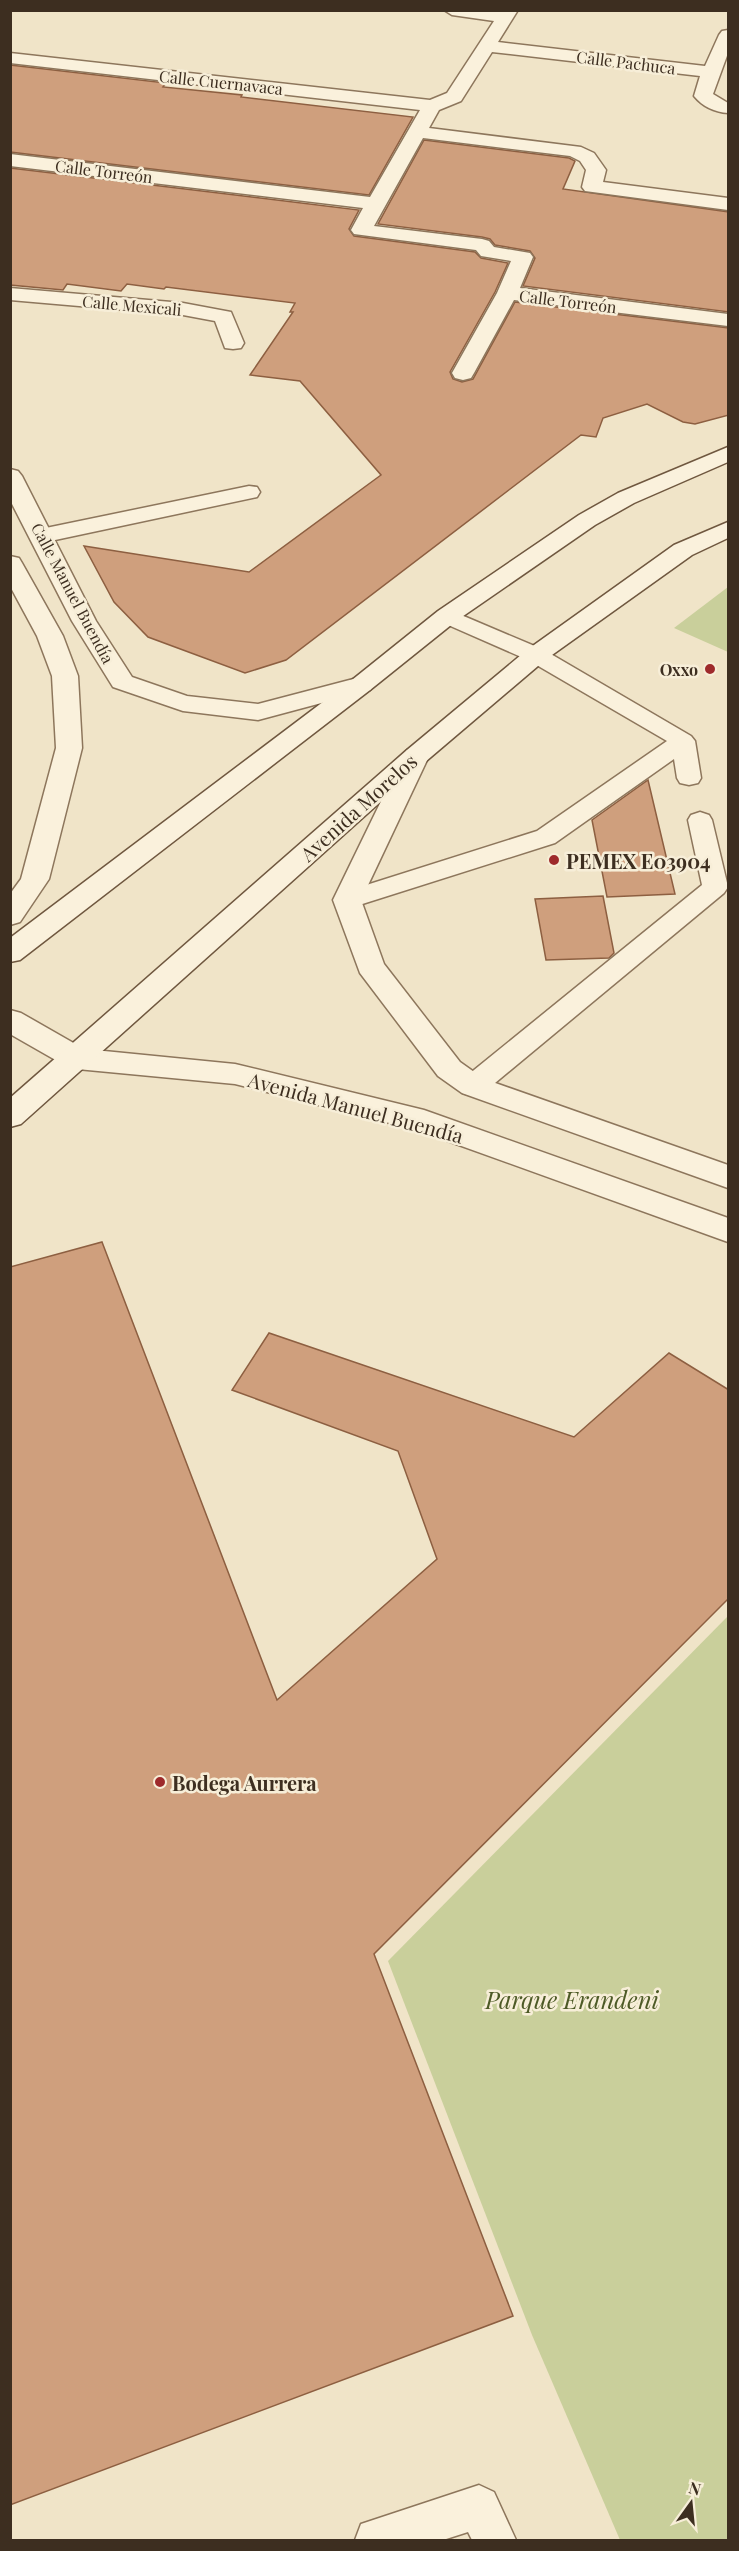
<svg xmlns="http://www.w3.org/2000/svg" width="739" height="2551" font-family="'Playfair Display',serif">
<rect width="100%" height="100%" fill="#f0e4c8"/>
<g fill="#c9cf9b">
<path d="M 728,587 L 728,652 L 674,628 Z"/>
<path d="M 728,1616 L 728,2540 L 620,2540 L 532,2335 L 388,1961 Z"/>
</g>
<g fill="#cf9f7d" stroke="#8d5f41" stroke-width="1.5">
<path d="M 10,65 L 166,83 L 163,87 L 242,95 L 241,97 L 413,117 L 369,195 L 10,152 Z"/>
<path d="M 424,140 L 569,158 L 575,161 L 563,189 L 729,212 L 729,312 L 523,286 L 535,258 L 530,251 L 495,245 L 490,239 L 482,237 L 378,224 Z"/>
<path d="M 10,168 L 359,210 L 349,229 L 354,236 L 475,252 L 481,258 L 508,263 L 495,292 L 450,372 L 453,379 L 462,382 L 473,379 L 515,302 L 729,328 L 729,415 L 695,424 L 683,422 L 647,404 L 603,418 L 596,437 L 581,435 L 286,660 L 245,673 L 148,637 L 114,602 L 84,546 L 249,572 L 381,475 L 300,381 L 250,375 L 293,312 L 290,312 L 295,303 L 166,287 L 164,289 L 127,284 L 121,291 L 67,284 L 63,290 L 10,285 Z"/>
<path d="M 648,780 L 675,894 L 607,897 L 592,820 Z"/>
<path d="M 603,896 L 614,953 L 609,958 L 546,960 L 535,899 Z"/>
<path d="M 102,1242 L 277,1700 L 437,1559 L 398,1451 L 232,1390 L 269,1333 L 574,1437 L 669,1353 L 729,1390 L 729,1598 L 374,1954 L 513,2316 L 10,2505 L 10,1267 Z"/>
</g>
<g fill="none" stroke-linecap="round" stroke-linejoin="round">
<defs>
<g id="service">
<path d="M 249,486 L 257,487 L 260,492 L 257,497 L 41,543 L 33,541 L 30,536 L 33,531 L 41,529 Z"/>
<path d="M 447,609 L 544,650 L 691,736 L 695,741 L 701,778 L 698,783 L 689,785 L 680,783 L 677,778 L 674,759 L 555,843 L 356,906 L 347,908 L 338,906 L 334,900 L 338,894 L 537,831 L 667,741 L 528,660 L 439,621 L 436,616 L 439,611 Z"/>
<path d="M 700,812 L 709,815 L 712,820 L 728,887 L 724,893 L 483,1093 L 473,1096 L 463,1093 L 459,1086 L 463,1079 L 702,885 L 688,820 L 691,815 Z"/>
<path d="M 479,2485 L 494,2492 L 516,2540 L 472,2540 L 468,2532 L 443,2540 L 355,2540 L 361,2524 Z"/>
</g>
<g id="minor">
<path d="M 444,10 L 518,10 L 498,42 L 705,66 L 719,35 L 722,31 L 728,30 L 728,53 L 713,94 L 728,103 L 728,113 C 715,112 703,107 694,96 L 700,76 L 492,52 L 461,101 L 439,110 L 429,128 L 581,147 L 594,153 L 606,170 L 603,182 L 728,198 L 728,210 L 585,191 L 582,187 L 586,170 L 580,161 L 570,156 L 423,138 L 374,226 L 482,239 L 489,241 L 494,247 L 530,253 L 533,257 L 520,288 L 728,314 L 728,326 L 514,300 L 474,373 L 471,378 L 463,380 L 455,378 L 452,373 L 497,293 L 511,261 L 481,256 L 476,250 L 354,234 L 351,230 L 363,208 L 10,166 L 10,154 L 370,197 L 420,110 L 10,63 L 10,53 L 430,100 L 447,93 L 494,21 L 452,15 Z"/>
<path d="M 10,288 L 183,303 L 231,312 L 244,343 L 241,348 L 233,349 L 225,348 L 215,321 L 183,315 L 10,300 Z"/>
</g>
<g id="tertiary">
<path d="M 10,469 L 18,471 L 22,476 L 96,621 L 132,677 L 187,696 L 258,704 L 361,677 L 370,680 L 374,685 L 370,690 L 258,720 L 183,711 L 113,687 L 72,621 L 10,500 Z"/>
<path d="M 10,556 L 19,558 L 22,563 L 63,636 L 78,676 L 82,748 L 49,879 L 20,922 L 10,925 L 10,894 L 21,879 L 56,748 L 52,676 L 37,636 L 10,586 Z"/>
<path d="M 416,748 L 425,750 L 429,756 L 361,900 L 384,964 L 460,1062 L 484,1079 L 728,1165 L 728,1188 L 462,1093 L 438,1076 L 360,973 L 333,900 L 403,756 L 407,750 Z"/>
<path d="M 10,1010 L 21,1013 L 84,1049 L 235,1064 L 424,1110 L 728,1218 L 728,1242 L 417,1130 L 235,1084 L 77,1069 L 66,1066 L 10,1034 Z"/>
</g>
<g id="secondary">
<path d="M 728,447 L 728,462 L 634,503 L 595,525 L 456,621 L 370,690 L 20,960 L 10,962 L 10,938 L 352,680 L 438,611 L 579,515 L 618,493 Z"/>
<path d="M 728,522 L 728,538 L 692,555 L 545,660 L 425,762 L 21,1124 L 10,1127 L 10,1098 L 407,750 L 527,650 L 674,545 Z"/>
</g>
</defs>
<use href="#service" stroke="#8d765c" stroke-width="3"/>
<use href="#minor" stroke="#8d765c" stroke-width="3"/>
<use href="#tertiary" stroke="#8d765c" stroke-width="3"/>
<use href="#secondary" stroke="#6f573f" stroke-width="3"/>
<use href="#service" fill="#faf1dc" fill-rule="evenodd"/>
<use href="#minor" fill="#faf1dc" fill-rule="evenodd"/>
<use href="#tertiary" fill="#faf1dc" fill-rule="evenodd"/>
<use href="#secondary" fill="#faf1dc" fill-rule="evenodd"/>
</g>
<g fill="#9e2a2b" stroke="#f7eed8" stroke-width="2">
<circle cx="710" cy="669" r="6"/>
<circle cx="554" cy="860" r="6"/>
<circle cx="160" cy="1782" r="6"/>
</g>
<g text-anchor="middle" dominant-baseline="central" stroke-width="5" stroke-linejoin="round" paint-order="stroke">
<g font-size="16" fill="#3d2e20" stroke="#f7eed8">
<text transform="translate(626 62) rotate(7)">Calle Pachuca</text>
<text transform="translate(221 82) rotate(6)">Calle Cuernavaca</text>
<text transform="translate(104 171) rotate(7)">Calle Torreón</text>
<text transform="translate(568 301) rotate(7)">Calle Torreón</text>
<text transform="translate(132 305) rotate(5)">Calle Mexicali</text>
<text transform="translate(73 593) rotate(62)">Calle Manuel Buendía</text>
</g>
<g font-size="16" font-weight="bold" fill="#3d2e20" stroke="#f7eed8" text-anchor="end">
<text x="698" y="669">Oxxo</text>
</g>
<g font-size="20" fill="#3d2e20" stroke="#f7eed8">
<text transform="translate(358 807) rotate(-42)">Avenida Morelos</text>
<text transform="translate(356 1107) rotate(15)">Avenida Manuel Buendía</text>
</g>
<g font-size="20" font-weight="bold" fill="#3d2e20" stroke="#f7eed8" text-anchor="start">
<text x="566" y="860">PEMEX E03904</text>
<text x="172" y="1782">Bodega Aurrera</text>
</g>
<g font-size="24" font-style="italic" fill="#4d5a26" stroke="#f7eed8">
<text x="572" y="1999">Parque Erandeni</text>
</g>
</g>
<rect width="739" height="2551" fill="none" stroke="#3d2e20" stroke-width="24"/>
<g transform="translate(691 2503) rotate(15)" stroke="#f7eed8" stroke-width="4.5" paint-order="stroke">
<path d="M0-4.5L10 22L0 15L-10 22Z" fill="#3d2e20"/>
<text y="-9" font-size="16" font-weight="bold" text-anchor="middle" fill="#3d2e20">N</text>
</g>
</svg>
